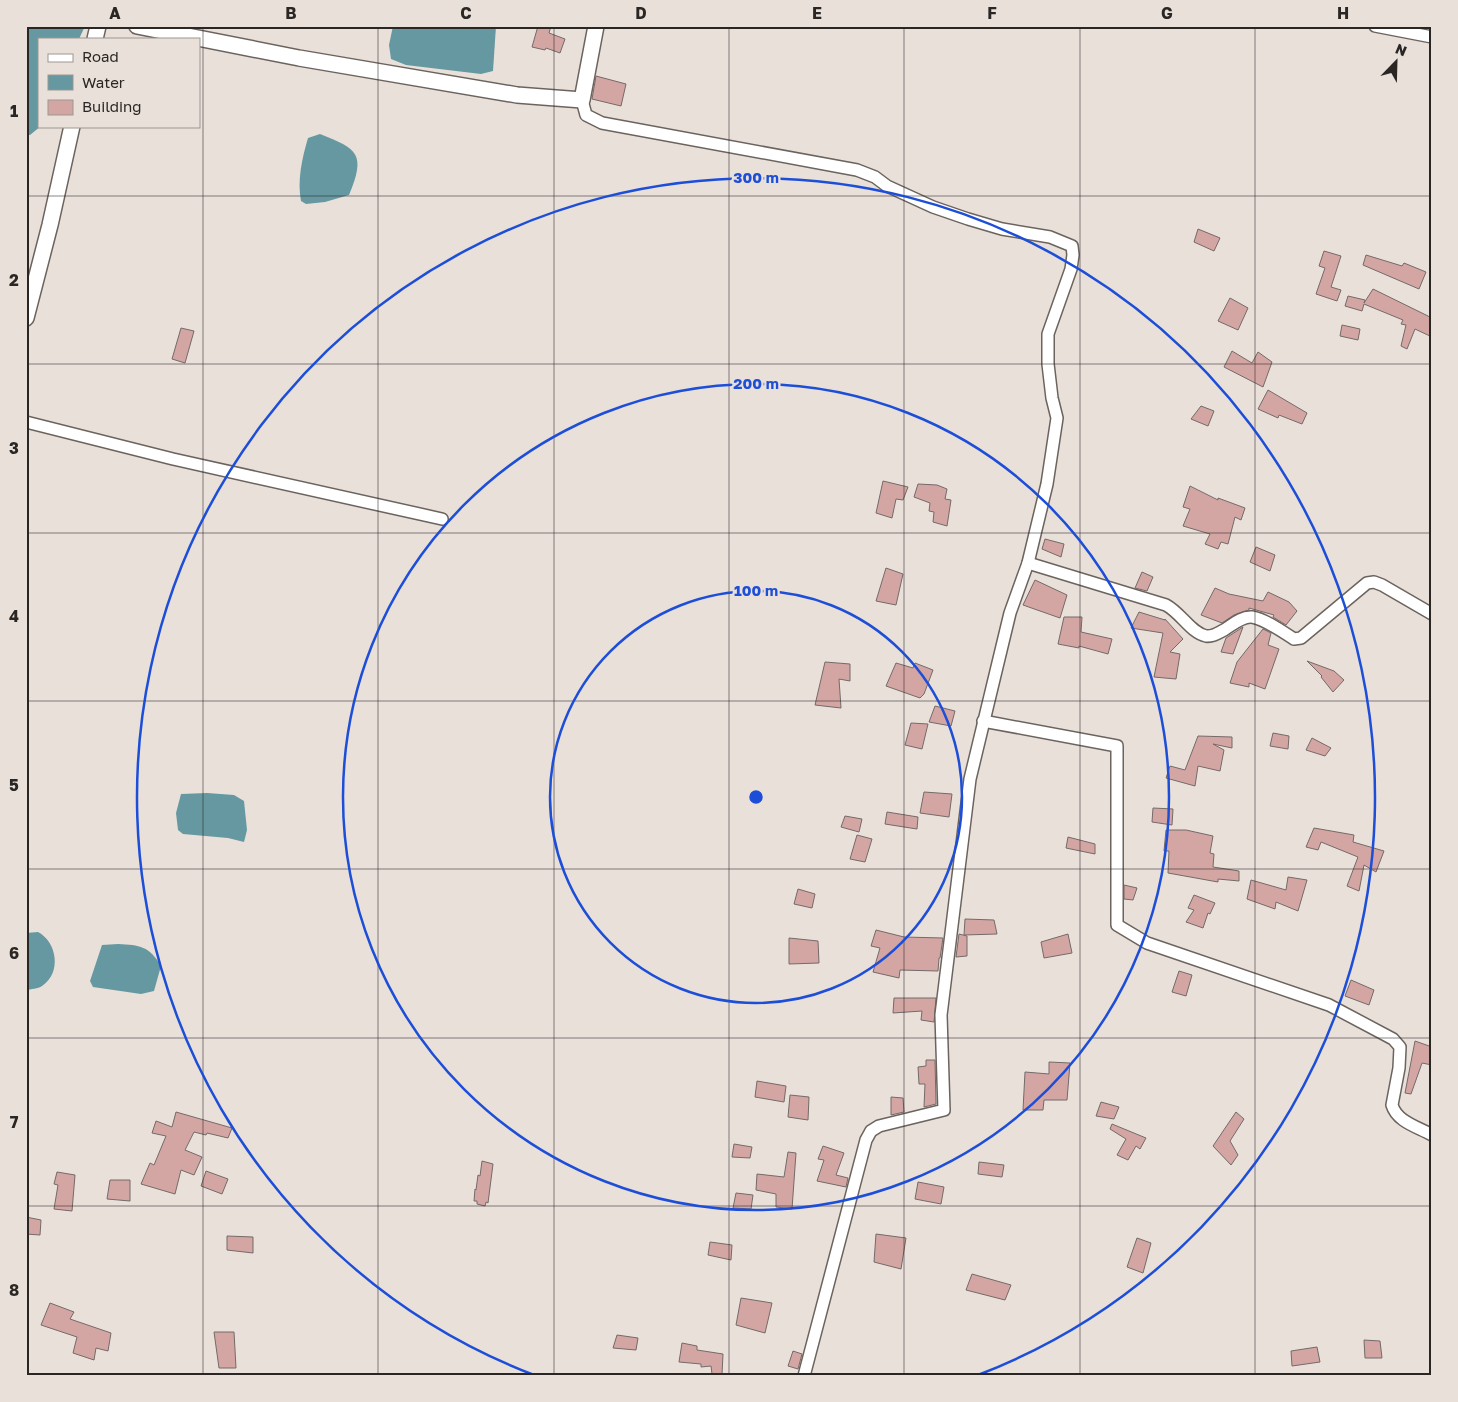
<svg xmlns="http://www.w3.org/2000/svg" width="1458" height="1402" font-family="'Golos Text',sans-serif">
<rect width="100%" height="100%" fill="#e9e0da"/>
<g fill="#6598a0">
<path d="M 26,26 L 85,26 L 79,39 L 39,39 L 39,126 L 41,126 L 30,135 L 26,135 Z"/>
<path d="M 393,26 L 496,26 L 493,71 L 481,74 L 406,65 L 391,59 L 389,45 Z"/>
<path d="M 320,134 C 358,149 366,154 349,195 L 325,202 L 306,204 L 301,201 C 297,181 302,158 308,138 Z"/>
<path d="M 207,793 L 234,795 L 244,801 L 247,830 L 244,842 L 228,838 L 183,834 L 178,830 L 176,813 L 181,794 Z"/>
<path d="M 38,932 C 57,942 62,973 42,986 C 38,989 31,989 26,990 L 26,933 Z"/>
<path d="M 118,944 C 140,945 149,946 161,966 L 154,991 L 141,994 L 93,987 L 90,981 L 102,945 Z"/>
</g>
<g fill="#d4a6a3" stroke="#746a69">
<path d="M 538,26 L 551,26 L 549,33 L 565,39 L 560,53 L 546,48 L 545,50 L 532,47 Z"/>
<path d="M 596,76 L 626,84 L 621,106 L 592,99 Z"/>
<path d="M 1198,229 L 1220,238 L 1214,251 L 1194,242 Z"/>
<path d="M 1324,251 L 1341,256 L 1331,287 L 1341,290 L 1337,301 L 1316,294 L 1325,268 L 1319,266 Z"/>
<path d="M 1366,255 L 1402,266 L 1404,263 L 1426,272 L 1419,289 L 1363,265 Z"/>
<path d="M 1373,289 L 1428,316 L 1432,319 L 1432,337 L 1415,329 L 1407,349 L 1401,346 L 1406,325 L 1401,324 L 1403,320 L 1364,304 L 1362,311 L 1345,306 L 1348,296 L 1365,300 L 1364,303 Z"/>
<path d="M 1230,298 L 1248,308 L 1238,330 L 1218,321 Z"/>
<path d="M 1342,325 L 1360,329 L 1358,340 L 1340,336 Z"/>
<path d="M 181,328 L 194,331 L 185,363 L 172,359 Z"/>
<path d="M 1232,351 L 1252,363 L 1258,352 L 1272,362 L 1263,387 L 1224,367 Z"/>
<path d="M 1268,390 L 1307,413 L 1302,424 L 1279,415 L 1278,418 L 1258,409 Z"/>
<path d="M 1201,406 L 1214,411 L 1208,426 L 1191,419 Z"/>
<path d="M 883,481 L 908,487 L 903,500 L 896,499 L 892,518 L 876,513 Z"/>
<path d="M 918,484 L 937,485 L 947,489 L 945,499 L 951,500 L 947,526 L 933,522 L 934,512 L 929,511 L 930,503 L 914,497 Z"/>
<path d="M 1190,486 L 1218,500 L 1218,498 L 1245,508 L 1241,520 L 1235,517 L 1228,544 L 1221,542 L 1218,549 L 1205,544 L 1210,534 L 1183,526 L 1190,509 L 1183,507 Z"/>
<path d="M 1045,539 L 1064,544 L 1061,557 L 1042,549 Z"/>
<path d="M 1256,547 L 1275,555 L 1270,571 L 1250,562 Z"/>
<path d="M 886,568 L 903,574 L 896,605 L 876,601 Z"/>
<path d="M 1142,572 L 1153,577 L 1147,591 L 1135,588 Z"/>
<path d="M 1035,580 L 1067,595 L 1060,618 L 1023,605 Z"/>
<path d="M 1215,588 L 1229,594 L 1263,601 L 1268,592 L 1289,602 L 1297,611 L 1286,625 L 1273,617 L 1274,615 L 1249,608 L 1249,610 L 1234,615 L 1222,623 L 1201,615 Z"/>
<path d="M 1139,612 L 1165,620 L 1165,619 L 1183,639 L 1170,652 L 1180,654 L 1176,679 L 1154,677 L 1163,633 L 1131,628 Z"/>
<path d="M 1064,617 L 1082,617 L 1081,632 L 1112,639 L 1108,654 L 1079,646 L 1079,648 L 1058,644 Z"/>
<path d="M 1243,627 L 1233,654 L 1221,652 L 1226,638 Z"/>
<path d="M 1263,629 L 1271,633 L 1268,645 L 1279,649 L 1265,689 L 1249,683 L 1249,687 L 1230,683 L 1237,662 Z"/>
<path d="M 1307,661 L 1334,671 L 1344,680 L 1333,692 L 1321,677 L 1322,676 Z"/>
<path d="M 825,662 L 850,664 L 850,681 L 839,679 L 841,708 L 815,705 Z"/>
<path d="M 896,663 L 913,668 L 915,663 L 933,670 L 924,694 L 920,698 L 886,686 Z"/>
<path d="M 935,706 L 955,711 L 951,726 L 929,722 Z"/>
<path d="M 911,723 L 928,724 L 922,749 L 905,745 Z"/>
<path d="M 1273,733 L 1289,736 L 1288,749 L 1270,746 Z"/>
<path d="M 1198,736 L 1232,737 L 1232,748 L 1213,744 L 1224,750 L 1220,771 L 1198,766 L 1195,786 L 1166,778 L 1170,766 L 1185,770 Z"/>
<path d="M 1312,738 L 1331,748 L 1325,756 L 1306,750 Z"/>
<path d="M 924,792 L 952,794 L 949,817 L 920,813 Z"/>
<path d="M 1153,808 L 1173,809 L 1172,825 L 1152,822 Z"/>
<path d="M 887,812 L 918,817 L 917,829 L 885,824 Z"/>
<path d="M 845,816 L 862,819 L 859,832 L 841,827 Z"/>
<path d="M 1314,828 L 1354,835 L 1353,842 L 1384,851 L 1376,872 L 1364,865 L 1359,891 L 1347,886 L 1358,857 L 1321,842 L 1318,850 L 1306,847 Z"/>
<path d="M 1166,830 L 1186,830 L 1213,836 L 1210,853 L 1214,854 L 1213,867 L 1239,871 L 1239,881 L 1218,879 L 1218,882 L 1168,873 L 1169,851 L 1164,851 Z"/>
<path d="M 857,835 L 872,839 L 865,862 L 850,859 Z"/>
<path d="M 1068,837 L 1095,844 L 1095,854 L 1066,848 Z"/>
<path d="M 1288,877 L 1307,880 L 1298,911 L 1276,902 L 1275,909 L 1247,899 L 1251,880 L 1286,890 Z"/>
<path d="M 1124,885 L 1137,888 L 1133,900 L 1124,899 Z"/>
<path d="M 798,889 L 815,894 L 812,908 L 794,904 Z"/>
<path d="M 1194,895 L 1215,903 L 1210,914 L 1208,913 L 1203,928 L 1186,922 L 1194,910 L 1188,908 Z"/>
<path d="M 965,919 L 994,920 L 997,934 L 964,935 Z"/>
<path d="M 876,930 L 904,937 L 943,938 L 940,958 L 939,958 L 938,971 L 900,970 L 899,978 L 873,972 L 880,948 L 871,946 Z"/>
<path d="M 959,934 L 967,936 L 967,956 L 956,957 Z"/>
<path d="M 1068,934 L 1072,953 L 1044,958 L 1041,942 Z"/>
<path d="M 789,938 L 818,941 L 819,963 L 789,964 Z"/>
<path d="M 1179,971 L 1192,975 L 1186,996 L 1172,992 Z"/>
<path d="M 1351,980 L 1374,990 L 1369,1005 L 1345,996 Z"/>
<path d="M 894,998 L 936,998 L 934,1022 L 921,1020 L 922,1011 L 893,1013 Z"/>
<path d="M 1415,1041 L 1432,1047 L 1432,1065 L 1422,1063 L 1411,1094 L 1405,1093 Z"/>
<path d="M 926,1060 L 935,1060 L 936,1104 L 924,1107 L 925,1084 L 919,1084 L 918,1067 L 926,1066 Z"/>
<path d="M 1049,1062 L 1070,1063 L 1067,1100 L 1044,1100 L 1043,1110 L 1023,1110 L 1025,1072 L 1049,1074 Z"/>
<path d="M 757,1081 L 786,1086 L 784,1102 L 755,1097 Z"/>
<path d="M 790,1095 L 809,1097 L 808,1120 L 788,1117 Z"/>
<path d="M 891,1097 L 903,1098 L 904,1112 L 891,1115 Z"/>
<path d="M 1101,1102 L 1119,1107 L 1114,1119 L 1096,1116 Z"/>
<path d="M 176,1112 L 232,1128 L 228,1138 L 207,1133 L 206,1135 L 194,1132 L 185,1150 L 202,1157 L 194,1175 L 181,1170 L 175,1194 L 141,1184 L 150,1163 L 154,1165 L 166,1136 L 152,1133 L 156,1121 L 172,1127 Z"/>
<path d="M 1236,1112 L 1244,1119 L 1230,1141 L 1238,1155 L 1231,1165 L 1213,1146 Z"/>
<path d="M 1112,1124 L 1146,1138 L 1140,1149 L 1136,1146 L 1128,1160 L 1117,1155 L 1126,1139 L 1110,1129 Z"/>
<path d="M 734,1144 L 752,1147 L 750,1158 L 732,1157 Z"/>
<path d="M 823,1146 L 844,1153 L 836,1175 L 848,1178 L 846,1187 L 817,1181 L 824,1160 L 818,1159 Z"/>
<path d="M 788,1152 L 796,1153 L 792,1209 L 776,1207 L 776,1194 L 756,1190 L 757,1174 L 784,1177 Z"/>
<path d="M 482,1161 L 493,1164 L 488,1203 L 486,1202 L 485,1206 L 477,1204 L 477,1201 L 474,1201 L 475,1189 L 476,1190 L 478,1175 L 480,1176 Z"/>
<path d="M 979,1162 L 1004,1165 L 1002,1177 L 978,1174 Z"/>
<path d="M 206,1171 L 228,1179 L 222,1194 L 201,1186 Z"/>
<path d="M 57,1172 L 75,1175 L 72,1211 L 54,1209 L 58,1185 L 54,1184 Z"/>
<path d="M 110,1180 L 130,1180 L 130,1201 L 107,1199 Z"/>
<path d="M 918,1182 L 944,1187 L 941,1204 L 915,1199 Z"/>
<path d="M 736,1193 L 753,1195 L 751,1209 L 733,1208 Z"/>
<path d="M 26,1217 L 41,1220 L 40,1235 L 26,1234 Z"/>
<path d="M 876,1234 L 906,1238 L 901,1269 L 874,1262 Z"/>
<path d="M 227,1236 L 253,1237 L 253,1253 L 227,1250 Z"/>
<path d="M 1137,1238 L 1151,1243 L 1143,1273 L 1127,1267 Z"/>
<path d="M 710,1242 L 732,1245 L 731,1260 L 708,1255 Z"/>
<path d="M 972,1274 L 1011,1285 L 1005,1300 L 966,1290 Z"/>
<path d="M 741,1298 L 772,1303 L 765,1333 L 736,1325 Z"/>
<path d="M 50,1303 L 74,1312 L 70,1319 L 111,1333 L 108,1351 L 96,1348 L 94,1360 L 73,1353 L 77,1337 L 41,1325 Z"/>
<path d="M 214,1332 L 234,1332 L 236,1368 L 219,1368 Z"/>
<path d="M 617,1335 L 638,1338 L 636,1350 L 613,1348 Z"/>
<path d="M 1364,1340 L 1380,1341 L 1382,1358 L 1365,1358 Z"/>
<path d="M 682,1343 L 697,1346 L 697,1350 L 723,1354 L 722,1374 L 712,1374 L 711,1366 L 701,1367 L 701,1364 L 679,1362 Z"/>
<path d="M 1317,1347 L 1320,1362 L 1292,1366 L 1291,1351 Z"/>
<path d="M 793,1351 L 802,1354 L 798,1369 L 788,1366 Z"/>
</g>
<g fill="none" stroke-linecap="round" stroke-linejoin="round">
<defs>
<g id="minor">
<path d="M 1375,26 L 1432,37"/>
<path d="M 582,100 L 586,115 L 602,123 L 857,170 L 875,177 L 887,186 L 933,207 L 968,219 L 1002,229 L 1050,237 L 1072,246 L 1073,255 L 1071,269 L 1048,334 L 1048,364 L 1052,398 L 1057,418 L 1047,484 L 1028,563 L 1010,613 L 970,779 L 941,1015 L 944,1110 L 879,1126 L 871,1131 L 866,1140 L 804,1376"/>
<path d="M 26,422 L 173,459 L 442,519"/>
<path d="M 1028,563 L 1166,605 C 1181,613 1191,633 1206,636 C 1213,637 1218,633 1224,630 C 1232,625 1242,616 1252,617 C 1265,619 1283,632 1294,639 L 1301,638 L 1367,583 L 1374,582 L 1382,585 L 1432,614"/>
<path d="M 983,721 L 1117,746 L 1117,925 L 1147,943 L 1329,1005 L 1393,1039 L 1400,1047 L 1399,1068 L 1392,1105 C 1397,1122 1418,1127 1432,1135"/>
</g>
<g id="secondary">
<path d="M 137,26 L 299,58 L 517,95 L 582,100 L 596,26"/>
<path d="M 95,39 L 98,26"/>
<path d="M 26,318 L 50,225 L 72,126"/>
</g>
</defs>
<use href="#minor" stroke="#6b635e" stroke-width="14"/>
<use href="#secondary" stroke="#6b635e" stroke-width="18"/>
<use href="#minor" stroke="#fff" stroke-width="11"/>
<use href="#secondary" stroke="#fff" stroke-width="15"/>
</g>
<path fill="none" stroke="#2a2624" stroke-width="1" stroke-opacity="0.55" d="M 203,26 L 203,1376M 378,26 L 378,1376M 554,26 L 554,1376M 729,26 L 729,1376M 904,26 L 904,1376M 1080,26 L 1080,1376M 1255,26 L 1255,1376M 26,196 L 1432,196M 26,364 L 1432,364M 26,533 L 1432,533M 26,701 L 1432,701M 26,869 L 1432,869M 26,1038 L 1432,1038M 26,1206 L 1432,1206"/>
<g fill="none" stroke="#1d4ed8" stroke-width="2.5">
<circle cx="756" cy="797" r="206"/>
<circle cx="756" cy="797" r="413"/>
<path d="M534 1375A619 619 0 1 1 978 1375"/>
</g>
<circle cx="756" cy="797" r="8" fill="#1d4ed8" stroke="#e9e0da" stroke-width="2.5"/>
<g font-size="15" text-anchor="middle" font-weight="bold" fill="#1d4ed8" stroke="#e9e0da" stroke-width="4.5" stroke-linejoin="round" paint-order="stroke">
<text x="756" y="183">300 m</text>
<text x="756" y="389">200 m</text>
<text x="756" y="596">100 m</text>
</g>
<rect width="1458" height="1402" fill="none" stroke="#e9e0da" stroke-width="55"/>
<rect x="38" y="38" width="162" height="90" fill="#e9e0da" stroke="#9d9691"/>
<rect x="48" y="54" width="25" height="8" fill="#ffffff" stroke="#9d9691"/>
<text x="82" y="62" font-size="15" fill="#2a2624">Road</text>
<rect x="48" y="75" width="25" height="15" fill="#6598a0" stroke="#9d9691"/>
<text x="82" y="88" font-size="15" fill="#2a2624">Water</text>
<rect x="48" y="100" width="25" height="15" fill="#d4a6a3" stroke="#9d9691"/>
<text x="82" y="112" font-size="15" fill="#2a2624">Building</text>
<g transform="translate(1396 62) rotate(23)" stroke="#e9e0da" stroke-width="4" paint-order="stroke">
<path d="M0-4L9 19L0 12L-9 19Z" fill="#2a2624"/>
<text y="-8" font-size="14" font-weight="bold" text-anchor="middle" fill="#2a2624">N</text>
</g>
<rect x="28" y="28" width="1402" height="1346" fill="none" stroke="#2a2624" stroke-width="2"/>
<g font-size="16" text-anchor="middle" font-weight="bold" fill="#2a2624">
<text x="115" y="19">A</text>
<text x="291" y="19">B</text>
<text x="466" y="19">C</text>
<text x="641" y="19">D</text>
<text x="817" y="19">E</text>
<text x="992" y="19">F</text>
<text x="1167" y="19">G</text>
<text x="1343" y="19">H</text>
<text x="14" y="117">1</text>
<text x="14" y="286">2</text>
<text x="14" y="454">3</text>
<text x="14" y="622">4</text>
<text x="14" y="791">5</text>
<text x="14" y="959">6</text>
<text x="14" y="1128">7</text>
<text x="14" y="1296">8</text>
</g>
</svg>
